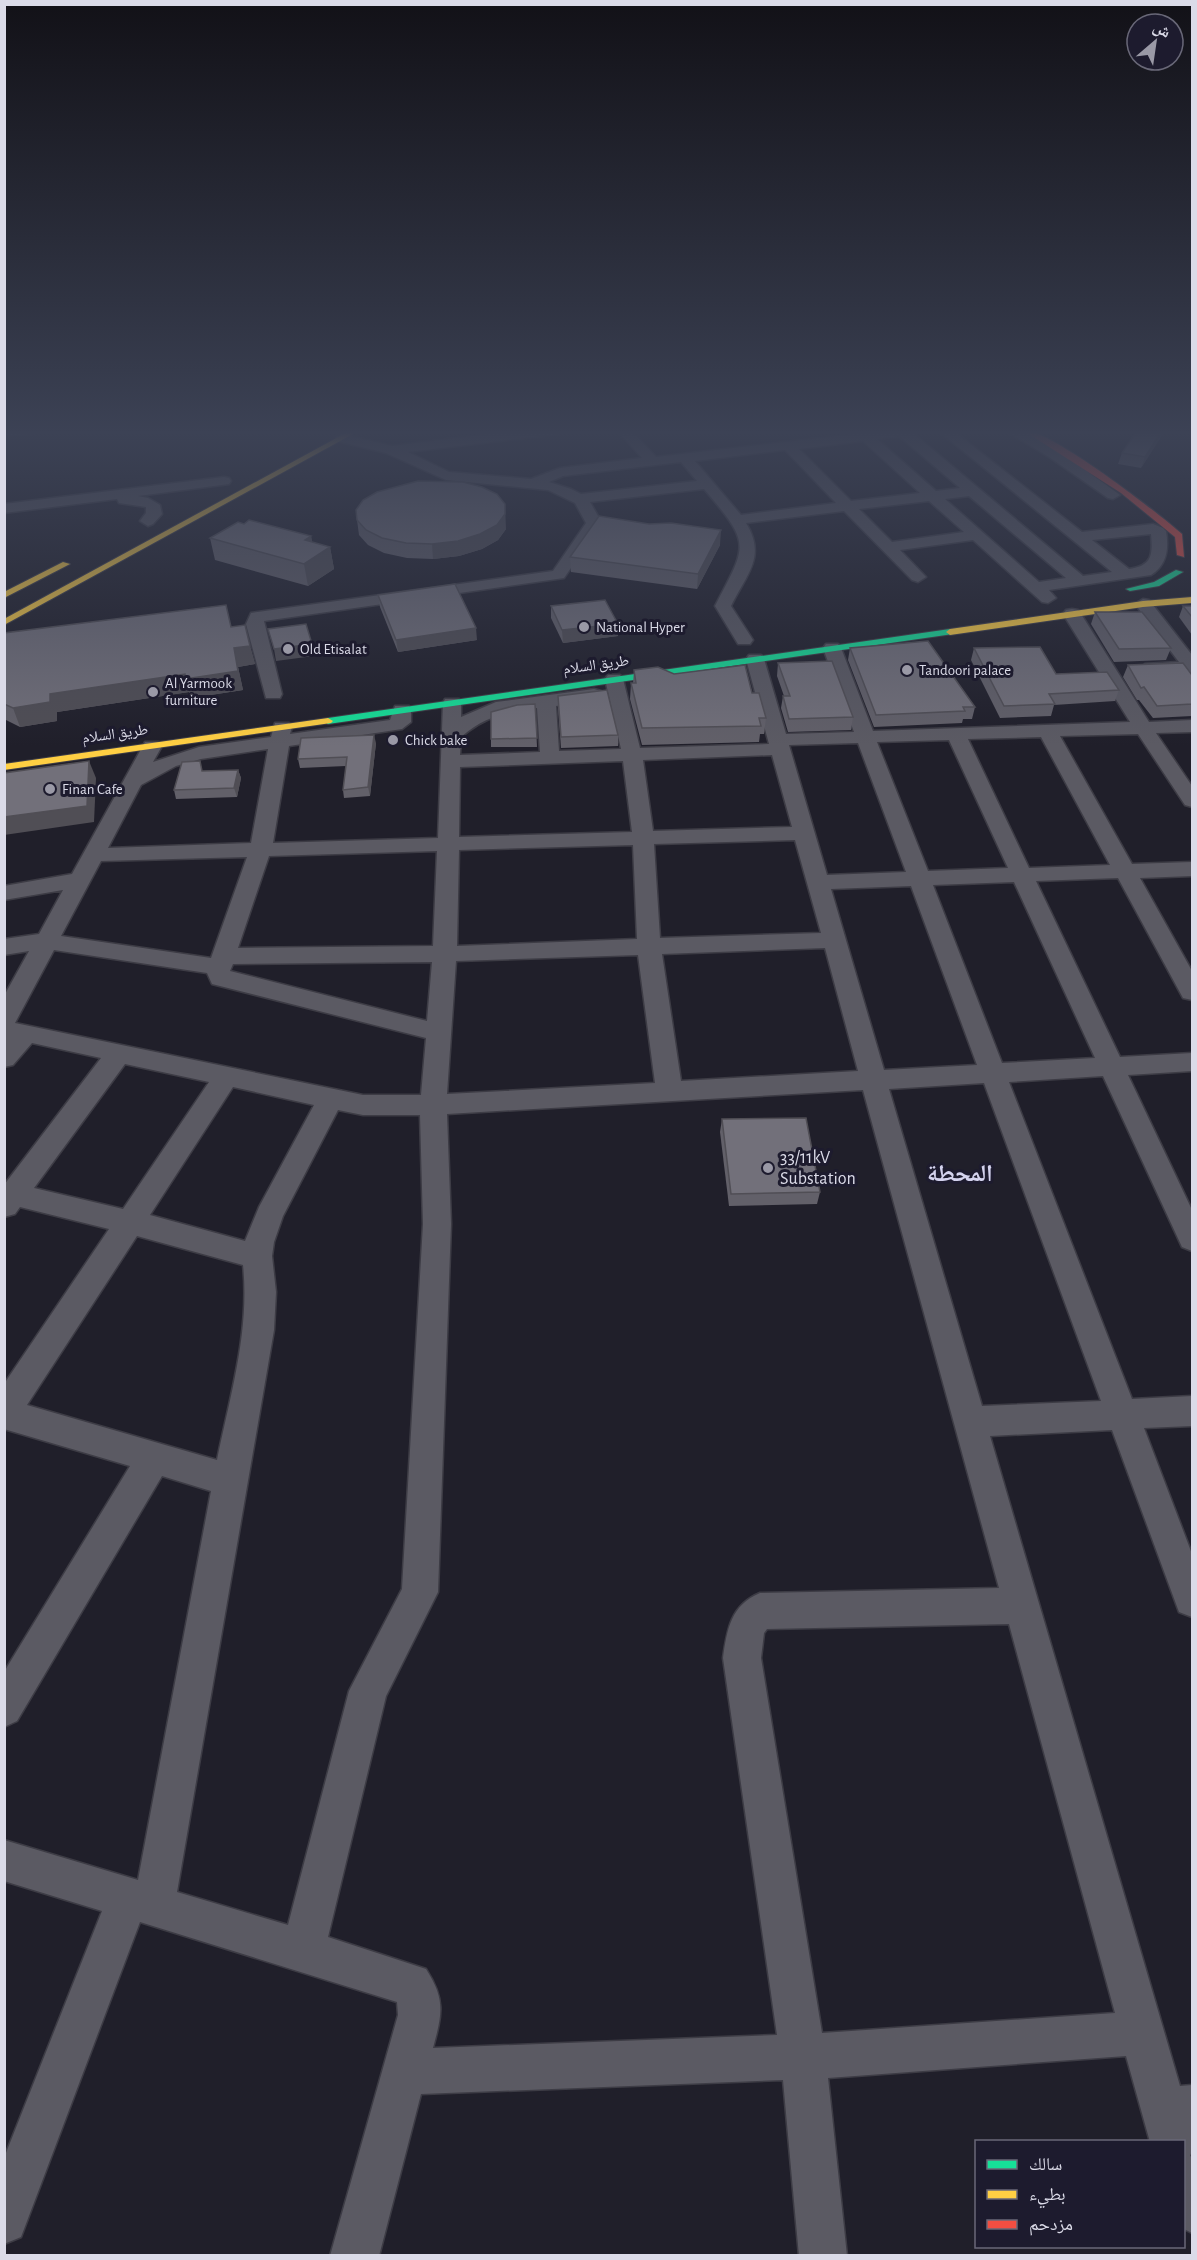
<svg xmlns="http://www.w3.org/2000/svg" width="1197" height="2260" font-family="'Alegreya Sans','Noto Naskh Arabic',sans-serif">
<rect width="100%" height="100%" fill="#201f2a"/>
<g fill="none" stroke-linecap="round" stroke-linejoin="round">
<defs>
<g id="street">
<path d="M 4,429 L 43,429 L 37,433 L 4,436 Z"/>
<path d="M 529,429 L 572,429 L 566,433 L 408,452 L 449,472 L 531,479 L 560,468 L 642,458 L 616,429 L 630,429 L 656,457 L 855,434 L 852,429 L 865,429 L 869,432 L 888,429 L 921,429 L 913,433 L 1083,576 L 1112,572 L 936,429 L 951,429 L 1082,532 L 1153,524 L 1163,528 L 1166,531 C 1169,549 1167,565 1151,575 L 1049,590 L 1056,598 L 1048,603 L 1042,602 L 973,540 L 900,550 L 926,577 L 918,582 L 912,580 L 844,511 L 746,523 C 767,557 746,575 731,606 L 753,640 L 750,644 L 738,644 L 715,606 C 747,544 752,545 704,489 L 590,502 L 602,523 L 564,578 L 264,621 L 282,694 L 280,698 L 266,698 L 246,624 L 251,613 L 553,571 L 586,523 L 575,503 L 548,490 L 446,480 L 386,453 L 337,441 L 335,438 L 337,435 L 342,434 L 392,446 ZM 899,436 L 960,488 L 936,491 L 877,439 ZM 863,441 L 920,493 L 851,501 L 799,449 ZM 785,450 L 836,503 L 741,515 L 695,461 ZM 681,462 L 697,481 L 581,494 L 571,489 L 549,482 L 563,476 ZM 969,496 L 1066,578 L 1039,582 L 945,499 ZM 929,501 L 964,532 L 892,542 L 859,509 ZM 1151,534 C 1153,555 1152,566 1129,569 L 1092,540 Z"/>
<path d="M 1003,429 L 1020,429 L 1059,451 L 1120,495 L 1113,499 L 1108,498 L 1049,457 Z"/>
<path d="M 224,477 L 229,478 L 231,481 L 229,484 L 138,496 L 148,498 L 160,505 L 162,514 L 153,524 L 148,526 L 140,521 L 146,513 L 146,507 L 119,503 L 117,499 L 4,513 L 4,504 Z"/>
<path d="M 1143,599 L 1149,600 L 1192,655 L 1192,672 L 1151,673 L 1145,672 L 1142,668 L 1145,664 L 1179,662 L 1135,604 Z"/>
<path d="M 1072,609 L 1078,610 L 1081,614 L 1149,722 L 1192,720 L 1192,732 L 1156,733 L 1192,786 L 1192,807 L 1185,805 L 1138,734 L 1060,736 L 1132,864 L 1192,862 L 1192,876 L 1140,878 L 1192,971 L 1192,1000 L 1183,998 L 1118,878 L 1036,881 L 1120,1057 L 1192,1053 L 1192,1071 L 1128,1075 L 1192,1210 L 1192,1251 L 1182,1247 L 1103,1076 L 1009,1082 L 1132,1399 L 1192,1396 L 1192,1426 L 1144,1428 L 1192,1554 L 1192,1617 L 1179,1612 L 1112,1430 L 990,1436 L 1180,2086 L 1192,2085 L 1192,2151 L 1190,2156 L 1192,2157 L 1192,2233 L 1184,2229 L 1184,2142 L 1150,2142 L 1126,2056 L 828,2078 L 847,2256 L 799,2256 L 783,2080 L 421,2094 L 379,2256 L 330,2256 L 398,2015 L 397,2002 L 140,1922 L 21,2237 L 4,2244 L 4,2158 L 102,1911 L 4,1881 L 4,1840 L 138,1880 L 211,1491 L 162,1476 L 17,1721 L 4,1727 L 4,1672 L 130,1466 L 4,1429 L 4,1384 L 109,1229 L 20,1207 L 15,1214 L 4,1217 L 4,1185 L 101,1058 L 32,1043 L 13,1065 L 4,1067 L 4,996 L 29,951 L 4,955 L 4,939 L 39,934 L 63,890 L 4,900 L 4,886 L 72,874 L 145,742 L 159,742 L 162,746 L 153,762 L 199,747 L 271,737 L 275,723 L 289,723 L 292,727 L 290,734 L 390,720 L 395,706 L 409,706 L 411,710 L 411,722 L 402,729 L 289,746 L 273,843 L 438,838 L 443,703 L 445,699 L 459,699 L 461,703 L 461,717 L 496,702 L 594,689 L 601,691 L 603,695 L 601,699 L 556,706 L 559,751 L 621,749 L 605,679 L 608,675 L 620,675 L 623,679 L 640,748 L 769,744 L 746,659 L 749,655 L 761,655 L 764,659 L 786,734 L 854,732 L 823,648 L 826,644 L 838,644 L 841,648 L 873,731 L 1130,722 L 1063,614 L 1066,610 ZM 537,708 L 540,752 L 460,755 L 461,737 C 487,715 504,713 537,708 ZM 1041,737 L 1110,865 L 1029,868 L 968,739 ZM 949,740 L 1008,868 L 928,871 L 877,742 ZM 858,743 L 906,872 L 827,875 L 789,745 ZM 268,749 L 251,843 L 108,848 L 141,785 L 176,766 L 201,759 ZM 772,755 L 792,827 L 653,831 L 643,760 ZM 623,761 L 632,832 L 459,837 L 460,767 ZM 795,840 L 821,933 L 660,938 L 654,844 ZM 633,845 L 637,939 L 457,946 L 459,850 ZM 437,851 L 433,946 L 238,948 L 269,856 ZM 247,857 L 211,958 L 61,936 L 101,861 ZM 1014,882 L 1095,1058 L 1002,1063 L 933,885 ZM 911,886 L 977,1065 L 884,1070 L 831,889 ZM 825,948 L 858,1071 L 681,1081 L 662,954 ZM 54,950 L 207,973 L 212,984 L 426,1038 L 421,1095 L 363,1095 L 15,1023 ZM 638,955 L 655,1083 L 447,1094 L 456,961 ZM 432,962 L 427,1021 L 230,971 L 233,964 ZM 125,1064 L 209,1082 L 123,1209 L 34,1188 ZM 984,1083 L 1101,1401 L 982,1406 L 889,1089 ZM 233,1087 L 314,1105 L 259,1207 L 245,1241 L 150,1215 ZM 863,1090 L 999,1588 L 760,1593 C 731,1605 727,1629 723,1658 L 777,2035 L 433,2048 C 442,2014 446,2000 426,1969 L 328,1937 L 386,1696 L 438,1592 L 451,1224 L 447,1114 ZM 338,1110 L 363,1115 L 420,1115 L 423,1224 L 402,1589 L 349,1691 L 288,1925 L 177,1892 L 274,1330 L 276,1292 L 272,1256 L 274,1242 L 283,1216 ZM 137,1236 L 243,1265 C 250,1331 230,1396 217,1460 L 27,1405 ZM 1009,1624 L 1115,2013 L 822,2033 L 761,1658 L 764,1633 L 767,1629 Z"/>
</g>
<g id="fast">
<path d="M 1176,570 L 1183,572 L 1159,586 L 1130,591 L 1126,589 L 1154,582 Z"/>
<path d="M 950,629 L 954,632 L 953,634 L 328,724 L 323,721 L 328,718 Z"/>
</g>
<g id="slow">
<path d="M 353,429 L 362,429 L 4,625 L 4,619 Z"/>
<path d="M 63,562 L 70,564 L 4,598 L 4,592 Z"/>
<path d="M 1192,597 L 1192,603 L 1143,607 L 950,635 L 946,632 L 950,629 L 1143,601 Z"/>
<path d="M 328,718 L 333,721 L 331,723 L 4,770 L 4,764 Z"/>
</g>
<path id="jam" d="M 1021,429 C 1050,429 1157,512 1182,534 L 1184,557 L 1177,555 L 1175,537 L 1121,493 Z"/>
</defs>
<use href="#street" stroke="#3d3c45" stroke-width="3"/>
<use href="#fast" stroke="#3d3c45" stroke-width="2"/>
<use href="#slow" stroke="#3d3c45" stroke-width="2"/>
<use href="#jam" stroke="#3d3c45" stroke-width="2"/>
<use href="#street" fill="#5b5a63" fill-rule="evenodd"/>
<use href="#fast" fill="#16e098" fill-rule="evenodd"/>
<use href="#slow" fill="#ffcf43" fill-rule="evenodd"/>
<use href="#jam" fill="#f24e42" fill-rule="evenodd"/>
</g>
<g fill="#626069">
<path d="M 1166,429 L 1141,468 L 1118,464 L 1122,453 Z"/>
<path d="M 357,520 L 506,529 L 498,540 L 482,549 L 459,556 L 433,559 L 407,558 L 384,553 L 368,545 L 359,535 Z"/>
<path d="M 311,536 L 312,542 L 330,547 L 334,569 L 308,586 L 215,560 L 210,538 Z"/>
<path d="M 720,545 L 697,589 L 571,572 L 570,557 Z"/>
<path d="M 378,595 L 477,640 L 398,652 L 380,607 Z"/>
<path d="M 551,606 L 618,636 L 563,643 L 551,618 Z"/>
<path d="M 1183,606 L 1192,606 L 1192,635 L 1179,617 Z"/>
<path d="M 1095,612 L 1171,648 L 1166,660 L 1114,662 L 1091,624 Z"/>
<path d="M 231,627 L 250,646 L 255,664 L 238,667 L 243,690 L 191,698 L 189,692 L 57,712 L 57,721 L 20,727 L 4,719 L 4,633 Z"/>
<path d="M 850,648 L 975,707 L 972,719 L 963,719 L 962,723 L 874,727 L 848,660 Z"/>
<path d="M 974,648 L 1056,674 L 1119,690 L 1115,701 L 1054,705 L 1051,716 L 1000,718 L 971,660 Z"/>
<path d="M 778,663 L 853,717 L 851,730 L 788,732 L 781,708 L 783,696 L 784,696 L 777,676 Z"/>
<path d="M 1128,665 L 1192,675 L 1192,716 L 1153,718 L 1139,700 L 1137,700 L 1123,677 Z"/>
<path d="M 634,670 L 674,674 L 752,693 L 766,718 L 764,734 L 760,734 L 759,742 L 642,745 L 630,699 L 631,683 L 633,683 Z"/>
<path d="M 535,704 L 537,747 L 491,747 L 491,739 Z"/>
<path d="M 558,707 L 618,735 L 618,746 L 561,748 Z"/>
<path d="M 376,743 L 370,796 L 344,798 L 343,790 L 346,766 L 300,768 L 298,759 Z"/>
<path d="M 238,770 L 241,778 L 237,797 L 176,799 L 174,790 Z"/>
<path d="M 722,1119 L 820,1192 L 817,1204 L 729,1206 L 720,1132 Z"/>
</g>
<g fill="#504e55">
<path d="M 1163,429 L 1166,429 L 1141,468 L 1145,457 Z"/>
<path d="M 505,504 L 506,529 L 498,540 L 482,549 L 459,556 L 433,559 L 432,544 Z"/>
<path d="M 721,530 L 720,545 L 697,589 L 698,574 Z"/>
<path d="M 311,536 L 315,557 L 330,547 L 334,569 L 308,586 L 304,564 L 305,540 Z"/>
<path d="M 618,624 L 618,636 L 563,643 L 562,630 Z"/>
<path d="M 476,628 L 477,640 L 398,652 L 396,640 Z"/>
<path d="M 312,644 L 314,656 L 276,661 L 274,649 Z"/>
<path d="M 250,646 L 255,664 L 238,667 L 243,690 L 191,698 L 189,692 L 57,712 L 57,721 L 20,727 L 13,708 L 50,694 L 185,674 L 234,648 Z"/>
<path d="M 374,735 L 376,743 L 370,796 L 368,787 Z"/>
<path d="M 89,761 L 96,778 L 94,822 L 4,835 L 4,817 Z"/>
<path d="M 238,770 L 241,778 L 237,797 L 234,788 Z"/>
</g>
<g fill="#72707a" stroke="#504e55" stroke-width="1.5">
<path d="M 1138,429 L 1163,429 L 1145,457 L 1122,453 Z"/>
<path d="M 418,481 L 463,482 L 482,487 L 497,494 L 505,504 L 505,514 L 497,525 L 480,534 L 458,541 L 432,544 L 406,543 L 382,538 L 366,530 L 357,520 L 356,510 L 363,500 L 377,492 Z"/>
<path d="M 599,516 L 649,524 L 671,523 L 721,530 L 698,574 L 570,557 Z"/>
<path d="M 249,520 L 311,536 L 305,540 L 330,547 L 304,564 L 210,538 L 238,522 L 244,524 Z"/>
<path d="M 455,584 L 476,628 L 396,640 L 378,595 Z"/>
<path d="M 605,600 L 618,624 L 562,630 L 551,606 Z"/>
<path d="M 226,605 L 231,627 L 245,625 L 250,646 L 234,648 L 238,671 L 185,679 L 185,674 L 50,694 L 50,702 L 13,708 L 4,704 L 4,633 Z"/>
<path d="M 1183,606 L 1192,606 L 1192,617 Z"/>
<path d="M 1095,612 L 1142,612 L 1171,648 L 1119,649 Z"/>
<path d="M 306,624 L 312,644 L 274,649 L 268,629 Z"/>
<path d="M 928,641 L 975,707 L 963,707 L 965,711 L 876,715 L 850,648 Z"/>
<path d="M 1040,647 L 1056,674 L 1107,672 L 1119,690 L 1049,694 L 1055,704 L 1004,706 L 974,648 Z"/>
<path d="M 832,661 L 853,717 L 789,719 L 783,696 L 790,696 L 778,663 Z"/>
<path d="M 1183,663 L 1192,675 L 1192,704 L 1157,706 L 1144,687 L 1141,688 L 1128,665 Z"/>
<path d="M 745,665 L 752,693 L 759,693 L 766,718 L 759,718 L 761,726 L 642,728 L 631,683 L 636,683 L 634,670 L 658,667 L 674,674 Z"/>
<path d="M 607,690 L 618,735 L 561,737 L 558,696 Z"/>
<path d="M 535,704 L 537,738 L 491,739 L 491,712 L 517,705 Z"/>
<path d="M 374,735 L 368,787 L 343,790 L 347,757 L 298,759 L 301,738 Z"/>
<path d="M 89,761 L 87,806 L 4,817 L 4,773 Z"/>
<path d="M 200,761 L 202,771 L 238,770 L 234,788 L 174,790 L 182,762 Z"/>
<path d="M 806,1118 L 820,1192 L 731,1194 L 722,1119 Z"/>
</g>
<linearGradient id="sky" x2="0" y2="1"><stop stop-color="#121117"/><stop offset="0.58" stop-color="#3c4255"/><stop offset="1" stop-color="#3c4255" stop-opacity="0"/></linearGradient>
<rect width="1197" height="746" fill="url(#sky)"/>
<g fill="#9a99a6" stroke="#1d1b2e" stroke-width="2">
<circle cx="584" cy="627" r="6"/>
<circle cx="288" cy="649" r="6"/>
<circle cx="907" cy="670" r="6"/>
<circle cx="153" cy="692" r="6"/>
<circle cx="393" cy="740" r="6"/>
<circle cx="50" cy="789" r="6"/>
<circle cx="768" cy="1168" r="6"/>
</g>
<g text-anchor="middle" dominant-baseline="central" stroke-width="6" stroke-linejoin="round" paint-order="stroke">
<g font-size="15" fill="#dbdbe8" stroke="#1d1b2e" text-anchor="start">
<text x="596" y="627">National Hyper</text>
<text x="300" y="649">Old Etisalat</text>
<text x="919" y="670">Tandoori palace</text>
<text x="165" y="683">Al Yarmook<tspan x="165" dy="17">furniture</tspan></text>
<text x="405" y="740">Chick bake</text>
<text x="62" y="789">Finan Cafe</text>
</g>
<g font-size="15" fill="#dbdbe8" stroke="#1d1b2e">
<text transform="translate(596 665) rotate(-8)">طريق السلام</text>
<text transform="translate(115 734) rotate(-8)">طريق السلام</text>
</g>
<g font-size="18" fill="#dbdbe8" stroke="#1d1b2e" text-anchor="start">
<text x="780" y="1158">33/11kV<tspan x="780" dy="21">Substation</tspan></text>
</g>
<g font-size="24" font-weight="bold" fill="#d4d3ee" stroke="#1d1b2e">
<text x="960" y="1174">المحطة</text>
</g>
</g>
<rect width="1197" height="2260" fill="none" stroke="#dbdbe8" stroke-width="12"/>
<rect x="975" y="2140" width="210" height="108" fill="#1d1b2e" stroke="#696878" stroke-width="1.5"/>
<rect x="987" y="2160" width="30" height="9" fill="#16e098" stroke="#696878" stroke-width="1.5"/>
<text x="1029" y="2170" font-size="18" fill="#dbdbe8">سالك</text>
<rect x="987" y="2190" width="30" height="9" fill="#ffcf43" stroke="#696878" stroke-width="1.5"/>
<text x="1029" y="2200" font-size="18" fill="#dbdbe8">بطيء</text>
<rect x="987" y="2220" width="30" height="9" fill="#f24e42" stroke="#696878" stroke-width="1.5"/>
<text x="1029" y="2230" font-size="18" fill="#dbdbe8">مزدحم</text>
<g transform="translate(1155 42) rotate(29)"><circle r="28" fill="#1d1b2e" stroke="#696878" stroke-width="1.5"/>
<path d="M0-4.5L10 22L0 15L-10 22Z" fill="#9a99a6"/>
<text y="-9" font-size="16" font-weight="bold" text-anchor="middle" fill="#dbdbe8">ش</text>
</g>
</svg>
